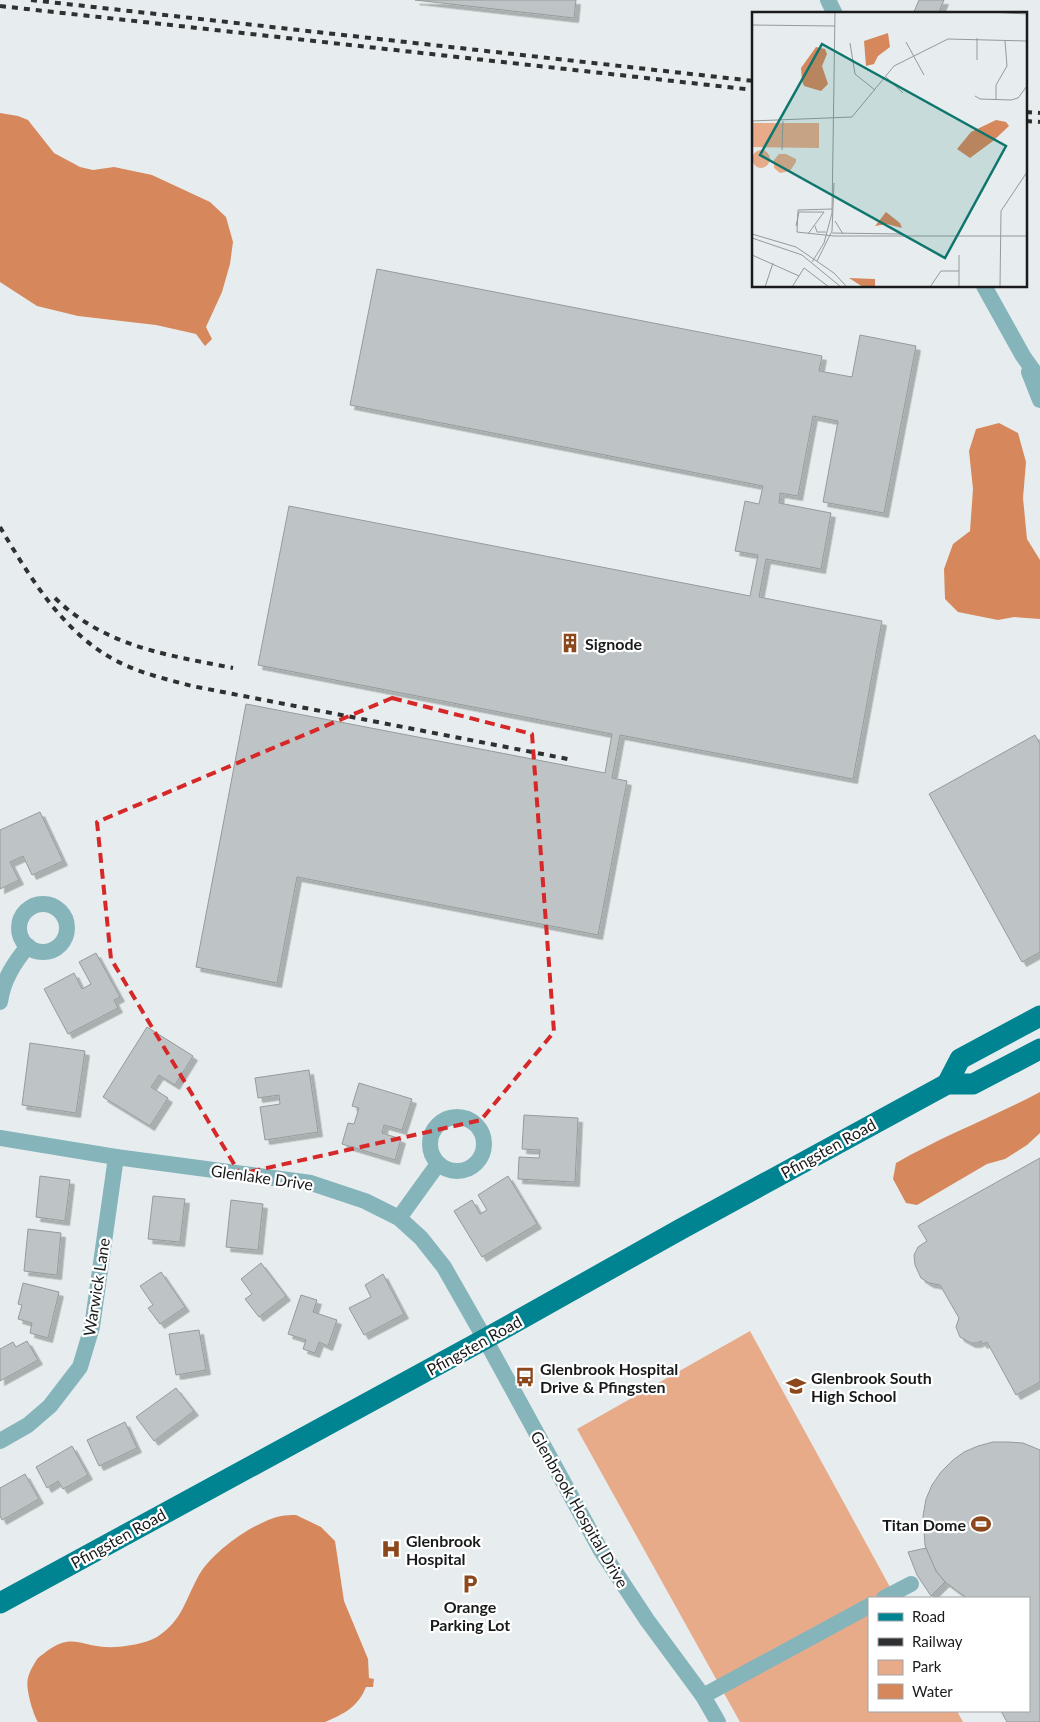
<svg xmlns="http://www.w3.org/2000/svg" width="1040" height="1722" font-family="Lato,sans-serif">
<defs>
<filter id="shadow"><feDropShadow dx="4.5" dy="4.5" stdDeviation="0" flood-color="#0004"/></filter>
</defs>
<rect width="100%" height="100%" fill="#e7edee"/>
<path fill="#e7ab8a" d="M 750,1331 L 896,1598 L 869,1598 L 869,1711 L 957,1711 L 963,1722 L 740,1722 L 577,1429 Z"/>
<g fill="#d6885c">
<path d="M 0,113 L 18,116 L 28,120 L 54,153 L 80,167 L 93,170 L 114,167 L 152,175 L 210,202 L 226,217 L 233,242 L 230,264 L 222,292 L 206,327 L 212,339 L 205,346 L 196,334 L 156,325 L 78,316 L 37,306 L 0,282 Z"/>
<path d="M 999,423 L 1018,433 L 1026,462 L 1023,498 L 1027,539 L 1040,560 L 1040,619 L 1014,617 L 998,620 L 958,612 L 945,599 L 944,569 L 953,544 L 970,531 L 973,489 L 969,451 L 976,429 Z"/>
<path d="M 1040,1092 L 1040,1133 L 1027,1145 L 1005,1159 L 987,1164 L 917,1205 L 906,1203 L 893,1179 L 896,1163 C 942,1136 993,1117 1040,1092 Z"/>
<path d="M 296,1515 L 321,1527 L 335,1541 L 344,1601 L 368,1659 L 369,1678 L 374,1679 L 373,1687 L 366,1687 C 358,1707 344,1714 325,1722 L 38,1722 C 33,1714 25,1687 28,1678 C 29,1672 35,1662 38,1658 C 41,1655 45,1653 47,1651 C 72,1633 81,1646 105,1647 C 120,1648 145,1644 157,1637 C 183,1620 185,1600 199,1575 C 213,1551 254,1522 281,1516 C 286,1515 291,1515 296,1515 Z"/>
</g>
<g fill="#bec4c5" stroke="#959b9c" filter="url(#shadow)">
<path d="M 415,0 L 576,0 L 574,18 Z"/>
<path d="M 919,0 L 944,0 L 938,14 L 913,14 Z"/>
<path d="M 377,269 L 822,356 L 819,371 L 852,377 L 860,335 L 916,346 L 884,513 L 823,502 L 838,421 L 813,416 L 798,496 L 780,493 L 779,503 L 831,513 L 821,569 L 766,559 L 759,597 L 882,621 L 853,779 L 620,735 L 612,778 L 627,781 L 598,935 L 297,877 L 277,983 L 196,967 L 246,704 L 605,773 L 612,734 L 258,665 L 289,506 L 750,596 L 758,555 L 735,551 L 745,501 L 759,504 L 763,486 L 350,405 Z"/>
<path d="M 1035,735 L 1040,744 L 1040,952 L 1022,962 L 929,794 Z"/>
<path d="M 40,812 L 63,861 L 32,875 L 23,856 L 10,862 L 19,880 L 0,889 L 0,830 Z"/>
<path d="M 96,953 L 120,997 L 114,1000 L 118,1008 L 68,1034 L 44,989 L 74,973 L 82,989 L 91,984 L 79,962 Z"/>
<path d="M 147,1027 L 193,1056 L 175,1085 L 159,1075 L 151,1087 L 168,1098 L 150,1126 L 103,1097 Z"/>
<path d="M 30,1043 L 85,1051 L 76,1113 L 22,1105 Z"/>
<path d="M 309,1070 L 318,1132 L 265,1140 L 260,1107 L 280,1104 L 279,1095 L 258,1098 L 255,1078 Z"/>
<path d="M 359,1083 L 412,1099 L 402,1130 L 384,1125 L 382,1133 L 401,1139 L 395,1160 L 342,1144 L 348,1123 L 354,1124 L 359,1108 L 352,1106 Z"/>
<path d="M 524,1115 L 578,1118 L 575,1182 L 518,1179 L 519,1157 L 539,1158 L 540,1150 L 522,1149 Z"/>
<path d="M 1040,1158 L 1040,1382 L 1016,1395 L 987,1342 L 983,1344 L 981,1341 L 977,1343 L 971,1343 L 960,1337 L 956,1327 L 959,1318 L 940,1285 L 929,1283 L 921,1278 L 915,1265 L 914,1255 L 918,1247 L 927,1241 L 918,1226 Z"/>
<path d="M 40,1176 L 70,1180 L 65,1221 L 36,1217 Z"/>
<path d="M 508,1176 L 537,1224 L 482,1257 L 454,1211 L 472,1200 L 480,1214 L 487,1210 L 478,1195 Z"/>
<path d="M 153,1196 L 185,1199 L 180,1242 L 148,1239 Z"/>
<path d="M 231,1200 L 263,1204 L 258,1250 L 226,1247 Z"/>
<path d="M 28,1229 L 61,1233 L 57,1275 L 24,1271 Z"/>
<path d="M 261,1263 L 286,1296 L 259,1317 L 245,1299 L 252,1294 L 241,1279 Z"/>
<path d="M 161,1272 L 185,1307 L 160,1324 L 148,1308 L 153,1305 L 140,1286 Z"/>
<path d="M 383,1274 L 404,1314 L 364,1335 L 349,1308 L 371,1297 L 365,1285 Z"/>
<path d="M 23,1283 L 59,1292 L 48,1338 L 30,1333 L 32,1323 L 18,1319 L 22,1305 L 18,1304 Z"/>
<path d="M 301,1295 L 317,1300 L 313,1312 L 337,1320 L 328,1346 L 319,1342 L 315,1353 L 303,1349 L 306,1340 L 288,1334 Z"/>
<path d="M 199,1330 L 206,1370 L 176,1375 L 169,1334 Z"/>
<path d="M 27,1341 L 38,1360 L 0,1381 L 0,1349 L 13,1342 L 16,1347 Z"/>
<path d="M 176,1388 L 194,1411 L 154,1441 L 136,1417 Z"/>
<path d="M 125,1422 L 137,1448 L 99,1466 L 87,1440 Z"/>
<path d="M 993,1442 L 1008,1442 L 1023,1443 L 1040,1450 L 1040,1722 L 1007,1722 L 1001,1711 L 1029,1711 L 1029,1598 L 967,1598 L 945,1582 L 936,1571 L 929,1558 L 925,1545 L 923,1516 L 926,1499 L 932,1485 L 941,1472 L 953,1460 L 964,1452 L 978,1446 Z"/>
<path d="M 72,1446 L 88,1475 L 63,1489 L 58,1481 L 47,1488 L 36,1467 Z"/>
<path d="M 25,1474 L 39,1499 L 2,1520 L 0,1516 L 0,1488 Z"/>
<path d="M 926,1548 L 936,1571 L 945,1582 L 931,1596 L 917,1575 L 908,1552 Z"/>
</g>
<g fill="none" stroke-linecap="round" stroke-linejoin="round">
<g stroke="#85b4bb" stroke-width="16">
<path d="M 828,0 L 835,14"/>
<path d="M 984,286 L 1023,356 L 1040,380"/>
<path d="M 1029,372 L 1040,400"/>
<circle cx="43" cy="928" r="24"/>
<path d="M 0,1002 C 3,980 14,963 28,946"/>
<circle cx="457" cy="1144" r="27"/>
<path d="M 0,1138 L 116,1157 L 311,1183 L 365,1201 L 399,1218 L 421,1238 L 444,1267 L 485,1339 L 600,1549 L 647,1620 L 703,1696 L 718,1722"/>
<path d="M 399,1218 L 438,1164"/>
<path d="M 0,1441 L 28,1425 L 50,1406 L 80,1367 L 92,1327 L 116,1157"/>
<path d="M 884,1598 L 911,1584"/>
<path d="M 703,1696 L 869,1606"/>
</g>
<g stroke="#018491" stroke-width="21">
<path d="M 947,1084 L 960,1059 L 1040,1016"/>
<path d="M 0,1603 L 485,1339 L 681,1229 L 947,1084 L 973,1084 L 1040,1049"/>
</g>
<g stroke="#2e3031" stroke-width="4" stroke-dasharray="6 6" stroke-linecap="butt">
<path d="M 31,0 L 754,81"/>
<path d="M 0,6 L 754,90"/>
<path d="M 1026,112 L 1040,113"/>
<path d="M 1026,121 L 1040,122"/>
<path d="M 0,527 C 29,576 62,631 113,659 C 138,673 166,679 192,686 L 573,760"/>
<path d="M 55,598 C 105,647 168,655 233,668"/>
</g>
</g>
<path fill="none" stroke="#d62828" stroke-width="4" stroke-dasharray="10 6" stroke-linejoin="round" d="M 392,698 L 532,734 L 554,1032 L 481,1120 L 240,1174 L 111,959 L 97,822 Z"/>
<defs>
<symbol id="building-bare" viewBox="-9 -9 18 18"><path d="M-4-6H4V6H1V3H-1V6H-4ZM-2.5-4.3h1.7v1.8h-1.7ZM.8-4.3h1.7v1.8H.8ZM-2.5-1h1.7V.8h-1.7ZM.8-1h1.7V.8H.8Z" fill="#8c481c" stroke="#fff" stroke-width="2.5" paint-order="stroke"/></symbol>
<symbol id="bus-bare" viewBox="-9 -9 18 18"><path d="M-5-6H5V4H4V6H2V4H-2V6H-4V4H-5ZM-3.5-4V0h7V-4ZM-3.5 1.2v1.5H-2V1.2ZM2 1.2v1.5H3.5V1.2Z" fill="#8c481c" stroke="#fff" stroke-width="2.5" paint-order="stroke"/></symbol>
<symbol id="school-bare" viewBox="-9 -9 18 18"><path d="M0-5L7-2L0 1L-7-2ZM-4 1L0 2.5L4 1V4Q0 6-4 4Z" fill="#8c481c" stroke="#fff" stroke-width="2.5" paint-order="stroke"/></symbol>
<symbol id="stadium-bare" viewBox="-9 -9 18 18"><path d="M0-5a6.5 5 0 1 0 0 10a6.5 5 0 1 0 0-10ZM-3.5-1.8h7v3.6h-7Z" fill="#8c481c" stroke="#fff" stroke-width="2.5" paint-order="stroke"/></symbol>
<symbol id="hospital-bare" viewBox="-9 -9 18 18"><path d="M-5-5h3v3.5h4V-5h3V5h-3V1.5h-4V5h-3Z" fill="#8c481c" stroke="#fff" stroke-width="2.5" paint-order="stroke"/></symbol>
<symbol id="parking-bare" viewBox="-9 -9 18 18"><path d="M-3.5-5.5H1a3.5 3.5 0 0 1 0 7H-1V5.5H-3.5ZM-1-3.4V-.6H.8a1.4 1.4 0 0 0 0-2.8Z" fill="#8c481c" stroke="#fff" stroke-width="2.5" paint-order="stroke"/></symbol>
</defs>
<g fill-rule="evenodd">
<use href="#building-bare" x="556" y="629" width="28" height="28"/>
<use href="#bus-bare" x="511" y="1363" width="28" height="28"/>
<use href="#school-bare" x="782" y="1372" width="28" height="28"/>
<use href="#stadium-bare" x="967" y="1510" width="28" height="28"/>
<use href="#hospital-bare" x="377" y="1535" width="28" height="28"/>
<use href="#parking-bare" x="456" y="1570" width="28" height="28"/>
</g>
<g text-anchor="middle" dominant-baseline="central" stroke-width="4.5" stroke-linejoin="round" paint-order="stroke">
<g font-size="16" font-weight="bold" fill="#181a1b" stroke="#fff" text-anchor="start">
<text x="585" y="643">Signode</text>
<text x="540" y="1368">Glenbrook Hospital<tspan x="540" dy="18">Drive &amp; Pfingsten</tspan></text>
<text x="811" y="1377">Glenbrook South<tspan x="811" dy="18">High School</tspan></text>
<text x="966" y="1524" text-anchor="end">Titan Dome</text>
<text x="406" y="1540">Glenbrook<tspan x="406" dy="18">Hospital</tspan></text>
<text x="470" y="1606" text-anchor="middle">Orange<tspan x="470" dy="18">Parking Lot</tspan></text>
</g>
<g font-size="16" fill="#181a1b" stroke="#fff">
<text transform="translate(828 1148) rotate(-29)">Pfingsten Road</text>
<text transform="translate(262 1177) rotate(8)">Glenlake Drive</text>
<text transform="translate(96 1287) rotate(-81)">Warwick Lane</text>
<text transform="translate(474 1345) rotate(-29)">Pfingsten Road</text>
<text transform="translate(580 1509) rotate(60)">Glenbrook Hospital Drive</text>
<text transform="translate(118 1538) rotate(-29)">Pfingsten Road</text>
</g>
</g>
<g transform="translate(752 12)">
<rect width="275" height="275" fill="#e7edee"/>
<path d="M 0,111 L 67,111 L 67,136 L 0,135 ZM0 147a9 9 0 1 1 18 0a9 9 0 1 1-18 0ZM 34,142 L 44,147 L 44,150 L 38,159 L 28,161 L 22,156 L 22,148 L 27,142 Z" fill="#e7ab8a"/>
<path d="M 136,21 L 138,35 L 126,44 L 122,52 L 114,54 L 112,29 ZM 64,35 L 73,37 L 75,42 L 70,54 L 76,72 L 69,79 L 52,74 L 50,69 L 49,56 ZM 244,108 L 254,110 L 257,114 L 241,129 L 218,146 L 205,137 L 219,120 ZM 134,200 L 148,211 L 150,216 L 135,212 L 123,214 ZM 97,266 L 123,267 L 123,275 L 111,275 Z" fill="#d6885c"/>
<path fill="none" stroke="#94999a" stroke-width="1" d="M 238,0 L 275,2M 0,13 L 83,14M 154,30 L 172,63M 98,31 L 103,62 L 123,78M 225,48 L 225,26M 134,65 L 151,81M 223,84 L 228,87 L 259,88 L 266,86 L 275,74M 244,88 L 244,73 L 255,54 L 253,29M 0,109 L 100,105 L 142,54 L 196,27 L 275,29M 30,138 L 31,109M 80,197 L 46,198 L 45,220 L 82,224 L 275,224M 83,209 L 91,222M 44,214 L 47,200 L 72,200 L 56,222M 63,214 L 65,220 L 74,220M 80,221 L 149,222M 0,222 L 44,235 L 82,261 L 95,275M 0,226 L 50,243 L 89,275M 0,243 L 47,264M 65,249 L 80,219 L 82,171M 60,250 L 72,231 L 80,201 L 83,0M 13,275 L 21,251M 40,275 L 52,256 L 77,275M 178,275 L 189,259 L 207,259M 207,275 L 207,243M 248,275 L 249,199 L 275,160"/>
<path fill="#0f766e" fill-opacity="0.15" stroke="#0f766e" stroke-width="2.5" d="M 70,32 L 254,134 L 193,246 L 8,143 Z"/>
<rect width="275" height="275" fill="none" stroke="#181a1b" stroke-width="2.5"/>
</g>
<rect x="868" y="1597" width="162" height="115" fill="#ffffff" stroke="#a3a3a4"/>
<rect x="878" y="1613" width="25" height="8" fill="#018491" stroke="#a3a3a4"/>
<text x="912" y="1622" font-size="15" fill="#181a1b">Road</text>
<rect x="878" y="1638" width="25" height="8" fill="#2e3031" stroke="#a3a3a4"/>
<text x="912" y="1647" font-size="15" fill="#181a1b">Railway</text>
<rect x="878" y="1660" width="25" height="15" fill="#e7ab8a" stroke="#a3a3a4"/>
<text x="912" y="1672" font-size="15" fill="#181a1b">Park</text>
<rect x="878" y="1684" width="25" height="15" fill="#d6885c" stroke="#a3a3a4"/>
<text x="912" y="1697" font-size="15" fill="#181a1b">Water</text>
</svg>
